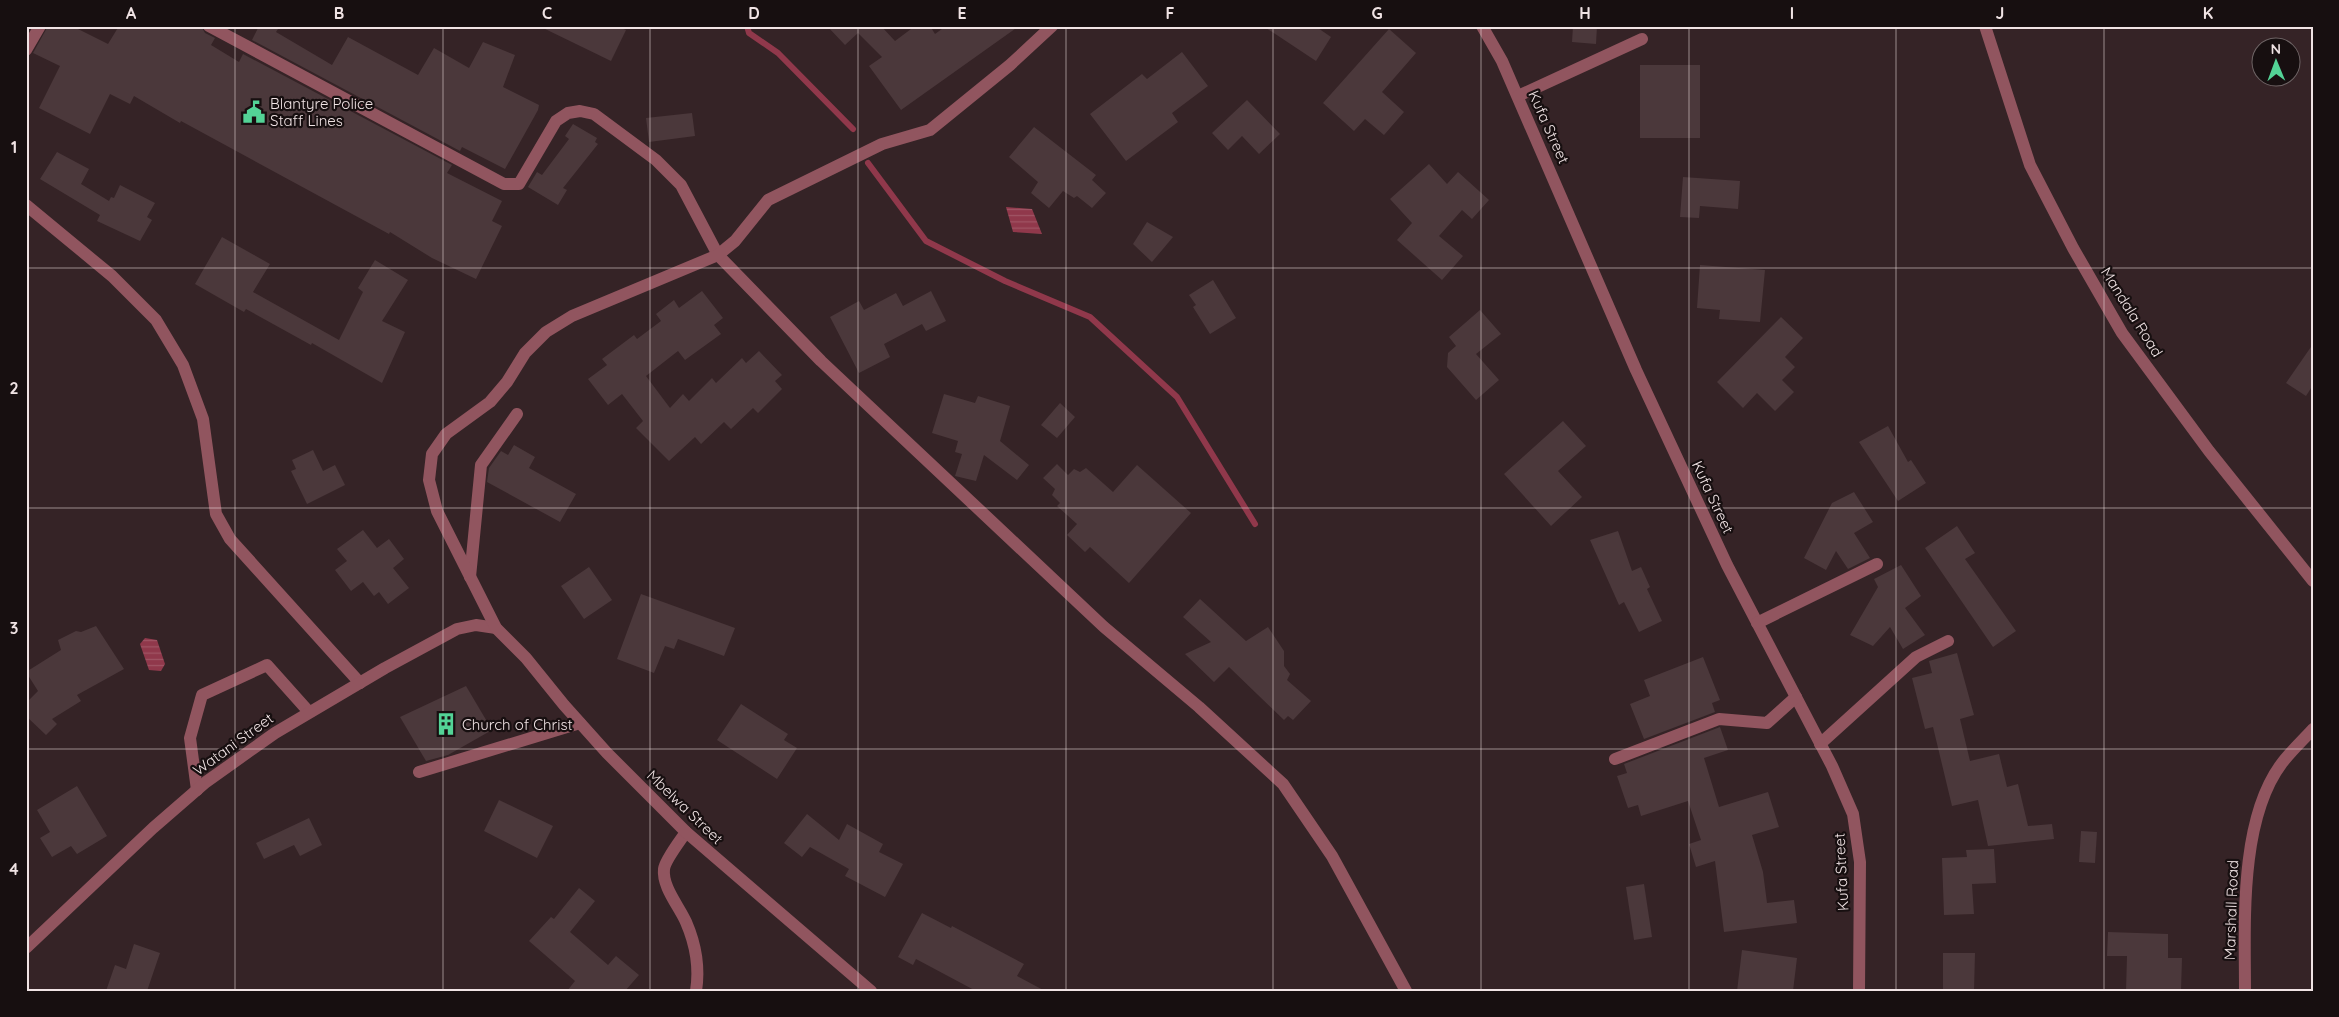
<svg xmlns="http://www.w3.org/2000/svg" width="2339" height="1017" font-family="Quicksand,sans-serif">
<defs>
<pattern id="water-rules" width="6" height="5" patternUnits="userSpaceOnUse" patternTransform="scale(1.25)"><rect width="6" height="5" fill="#90384b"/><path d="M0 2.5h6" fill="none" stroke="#a05565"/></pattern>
</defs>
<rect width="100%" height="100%" fill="#352326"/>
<g fill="url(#water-rules)">
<path d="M 1006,207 L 1032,209 L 1042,234 L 1013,232 Z"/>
<path d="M 145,638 L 157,640 L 165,664 L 161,671 L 149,670 L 140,644 Z"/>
</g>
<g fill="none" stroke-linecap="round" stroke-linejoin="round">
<g stroke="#90384b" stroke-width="6">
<path d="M 747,26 L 749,33 L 778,53 L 853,129"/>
<path d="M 868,163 L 926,241 L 1005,281 L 1090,317 L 1177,397 L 1255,524"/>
</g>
</g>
<g fill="#4b383b">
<path d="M 48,26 L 72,26 L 108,44 L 119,26 L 201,26 L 205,33 L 215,38 L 211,45 L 239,62 L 243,54 L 452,165 L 447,173 L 502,201 L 492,221 L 502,226 L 476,279 L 432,258 L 390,232 L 389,234 L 181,121 L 180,123 L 134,96 L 130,104 L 110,94 L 90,134 L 39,108 L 60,66 L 33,53 Z"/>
<path d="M 259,26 L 280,26 L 276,32 L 332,65 L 348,37 L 418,75 L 434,48 L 469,68 L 483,42 L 515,55 L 503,87 L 539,105 L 538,110 L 505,169 L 462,147 L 460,151 L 252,40 Z"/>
<path d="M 539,26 L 617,26 L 626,30 L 611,61 Z"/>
<path d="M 827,26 L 881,26 L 895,41 L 915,26 L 930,26 L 935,34 L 946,26 L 1019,26 L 901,110 L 869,66 L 882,57 L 858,33 L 845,45 Z"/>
<path d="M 1263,26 L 1315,26 L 1331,37 L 1316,61 Z"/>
<path d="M 1573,26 L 1597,26 L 1596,44 L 1572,42 Z"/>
<path d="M 1389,29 L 1416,53 L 1382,92 L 1404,112 L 1384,135 L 1365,119 L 1354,131 L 1323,103 Z"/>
<path d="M 1182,52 L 1208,86 L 1172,113 L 1178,122 L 1126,161 L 1090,114 L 1142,74 L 1147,79 Z"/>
<rect x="1640" y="65" width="60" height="73"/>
<path d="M 1247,100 L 1280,134 L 1259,154 L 1242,136 L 1228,150 L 1212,133 Z"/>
<path d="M 692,113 L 695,136 L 649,142 L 646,118 Z"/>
<path d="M 573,124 L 597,138 L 595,142 L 598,144 L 563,188 L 567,190 L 558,205 L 528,187 L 537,172 L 542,175 L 569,139 L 565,136 Z"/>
<path d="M 1034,127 L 1096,175 L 1092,180 L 1106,193 L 1092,208 L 1077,196 L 1074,198 L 1063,191 L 1049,208 L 1031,193 L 1038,182 L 1009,157 Z"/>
<path d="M 57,152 L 89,169 L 81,184 L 109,201 L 111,197 L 114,198 L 120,185 L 155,203 L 147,217 L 152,220 L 140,241 L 97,221 L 100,215 L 40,179 Z"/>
<path d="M 1429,164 L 1447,184 L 1458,172 L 1489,200 L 1472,219 L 1462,210 L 1439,236 L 1463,256 L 1442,280 L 1397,240 L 1412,223 L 1390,199 Z"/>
<path d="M 1683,177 L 1740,181 L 1738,209 L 1700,206 L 1699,218 L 1680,217 Z"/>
<path d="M 1147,222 L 1173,237 L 1152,262 L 1133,244 Z"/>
<path d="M 222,237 L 270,264 L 253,292 L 339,340 L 363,292 L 358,288 L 375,260 L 408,280 L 382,321 L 405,332 L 382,383 L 312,343 L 311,345 L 246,309 L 244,312 L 195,284 Z"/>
<path d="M 1700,265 L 1765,270 L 1760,322 L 1719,319 L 1720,310 L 1697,308 Z"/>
<path d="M 1213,280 L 1236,318 L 1210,334 L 1193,307 L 1196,305 L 1189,295 Z"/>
<path d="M 702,291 L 723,318 L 714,325 L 721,334 L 685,360 L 678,351 L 646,376 L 670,408 L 683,394 L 689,401 L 712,378 L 716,383 L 742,358 L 746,363 L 759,351 L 782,375 L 775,381 L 782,389 L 758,413 L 753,408 L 731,429 L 724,422 L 701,444 L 695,437 L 669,461 L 636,428 L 643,421 L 622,394 L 608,405 L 588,379 L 607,365 L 602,359 L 634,335 L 637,339 L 661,321 L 656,314 L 674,300 L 679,308 Z"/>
<path d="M 931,291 L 946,321 L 926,331 L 922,324 L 884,344 L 890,357 L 859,373 L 830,317 L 859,301 L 864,310 L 896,293 L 903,306 Z"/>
<path d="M 1480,310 L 1501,334 L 1476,354 L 1499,380 L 1476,400 L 1447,367 L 1448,353 L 1456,346 L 1449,337 Z"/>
<path d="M 1781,317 L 1803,338 L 1785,357 L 1795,367 L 1782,380 L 1794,392 L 1775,411 L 1757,393 L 1743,408 L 1717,382 Z"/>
<path d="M 2313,344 L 2313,385 L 2306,396 L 2286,383 Z"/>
<path d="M 944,394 L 975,403 L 978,396 L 1010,406 L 1000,441 L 1029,465 L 1017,480 L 984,455 L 976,481 L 955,476 L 962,454 L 955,452 L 958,441 L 932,433 Z"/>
<path d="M 1060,403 L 1075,417 L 1057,438 L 1041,425 Z"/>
<path d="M 1563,421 L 1586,446 L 1558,471 L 1582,497 L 1551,526 L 1504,474 Z"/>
<path d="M 1888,426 L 1908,462 L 1911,460 L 1926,483 L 1898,501 L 1859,442 Z"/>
<path d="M 514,445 L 535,457 L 529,468 L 576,494 L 560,522 L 487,482 L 489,468 L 501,451 L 508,455 Z"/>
<path d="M 313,450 L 323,471 L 335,465 L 345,485 L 307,504 L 291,471 L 296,469 L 292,460 Z"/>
<path d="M 1057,464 L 1068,475 L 1074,469 L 1080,472 L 1086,468 L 1113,492 L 1137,465 L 1191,513 L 1129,583 L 1090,547 L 1085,552 L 1067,535 L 1077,524 L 1057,506 L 1060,503 L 1052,495 L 1055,489 L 1043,478 Z"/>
<path d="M 1854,492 L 1873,522 L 1854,533 L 1870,558 L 1848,569 L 1836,551 L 1826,570 L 1804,558 L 1832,503 Z"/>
<path d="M 1957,526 L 1975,553 L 1965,559 L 2016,631 L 1993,647 L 1925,548 Z"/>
<path d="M 363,530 L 377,548 L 389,539 L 404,559 L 393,568 L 409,588 L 388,604 L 379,592 L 374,596 L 363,582 L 351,591 L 335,570 L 347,561 L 337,549 Z"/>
<path d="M 1618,531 L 1632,571 L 1641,567 L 1650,587 L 1647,589 L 1662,621 L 1639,632 L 1624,602 L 1619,605 L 1590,540 Z"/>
<path d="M 1901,565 L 1921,596 L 1905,608 L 1925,635 L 1903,649 L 1890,627 L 1873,646 L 1850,635 L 1878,587 L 1874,579 Z"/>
<path d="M 589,567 L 612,600 L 584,619 L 561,586 Z"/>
<path d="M 641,594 L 735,628 L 724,656 L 678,639 L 674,649 L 665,646 L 654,673 L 617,659 Z"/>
<path d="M 1200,599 L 1246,641 L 1268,627 L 1284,651 L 1284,666 L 1290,674 L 1287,680 L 1311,701 L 1293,720 L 1288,716 L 1284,720 L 1229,667 L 1214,682 L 1185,654 L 1211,642 L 1183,617 Z"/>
<path d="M 96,626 L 124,669 L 77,695 L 81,701 L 52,719 L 57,724 L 46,735 L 26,716 L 26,703 L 38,691 L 26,672 L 61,650 L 58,640 L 76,631 L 81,632 Z"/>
<path d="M 1957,653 L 1974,715 L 1960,719 L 1970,761 L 1999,754 L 2007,787 L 2018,784 L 2028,826 L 2052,824 L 2054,839 L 1988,846 L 1978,800 L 1952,806 L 1933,727 L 1925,729 L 1912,678 L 1932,673 L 1929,661 Z"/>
<path d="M 1703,657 L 1720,700 L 1712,703 L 1715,712 L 1644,739 L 1630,704 L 1650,696 L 1644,680 Z"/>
<path d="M 466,686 L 492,730 L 448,755 L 426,761 L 400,717 Z"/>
<path d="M 741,704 L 788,734 L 784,740 L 797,748 L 777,779 L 717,740 Z"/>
<path d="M 1720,727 L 1728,750 L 1704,758 L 1719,807 L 1768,792 L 1779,827 L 1752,835 L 1763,872 L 1767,903 L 1794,900 L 1797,923 L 1724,932 L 1715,861 L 1696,867 L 1689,844 L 1701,840 L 1688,801 L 1641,816 L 1638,805 L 1628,808 L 1617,776 L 1627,773 L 1624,764 Z"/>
<path d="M 77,786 L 107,836 L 77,854 L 71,846 L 52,857 L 40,838 L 50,832 L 37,810 Z"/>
<path d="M 499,800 L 553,826 L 537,858 L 484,831 Z"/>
<path d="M 807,814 L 839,840 L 847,824 L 883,844 L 879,852 L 903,864 L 885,897 L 845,876 L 849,869 L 810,847 L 802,857 L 784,843 Z"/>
<path d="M 309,818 L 322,845 L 300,856 L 294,845 L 264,859 L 256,843 Z"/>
<path d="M 2081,831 L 2097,832 L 2095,863 L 2079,862 Z"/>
<path d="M 1994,849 L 1996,883 L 1972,884 L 1974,914 L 1944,915 L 1942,858 L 1967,857 L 1966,850 Z"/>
<path d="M 1644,884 L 1652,937 L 1634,940 L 1626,887 Z"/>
<path d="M 579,888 L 595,901 L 570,932 L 608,965 L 616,956 L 639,975 L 625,991 L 567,991 L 575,981 L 529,941 L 551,917 L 554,919 Z"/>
<path d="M 922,913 L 951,928 L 952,926 L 1024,964 L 1017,976 L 1045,991 L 976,991 L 916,959 L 913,965 L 898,957 Z"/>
<path d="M 2108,932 L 2168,934 L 2168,958 L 2182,958 L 2181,991 L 2126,991 L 2127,956 L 2107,956 Z"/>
<path d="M 134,944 L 160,953 L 147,991 L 106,991 L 115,965 L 126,969 Z"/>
<path d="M 1742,950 L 1797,958 L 1793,991 L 1737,991 Z"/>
<path d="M 1943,953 L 1975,953 L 1974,991 L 1943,991 Z"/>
</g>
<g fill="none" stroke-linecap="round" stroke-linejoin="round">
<g stroke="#91555f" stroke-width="12">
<path d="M 209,26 L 504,184 L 519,184 L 556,121 L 568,113 L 580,111 L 594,114 L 656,160 L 681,185 L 718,255 L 821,361 L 1104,627 L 1199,707 L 1283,784 L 1332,856 L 1406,991"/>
<path d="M 1482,26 L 1502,61 L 1636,370 L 1727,565 L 1832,766 L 1853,814 L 1860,862 L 1859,991"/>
<path d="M 1985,26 L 2030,165 L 2073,248 L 2122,333 L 2209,451 L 2313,581"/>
<path d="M 26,50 L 40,26"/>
<path d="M 1518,96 L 1642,39"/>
<path d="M 26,205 L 112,276 L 156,320 L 183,365 L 203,419 L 216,514 L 230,539 L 360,683"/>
<path d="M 470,577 L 481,465 L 517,414"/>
<path d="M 1757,623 L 1877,564"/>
<path d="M 1820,744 L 1916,657 L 1948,641"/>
<path d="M 1615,759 L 1719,719 L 1767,723 L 1796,697"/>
<path d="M 419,772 L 580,723"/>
<path d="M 197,790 L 190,738 L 202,695 L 267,665 L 309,712"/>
<path d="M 686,832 C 680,841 665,860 664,869 C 662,887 679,906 686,922 C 696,945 700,966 696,991"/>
<path d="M 26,948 L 153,828 L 206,782 L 275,733 L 385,668 L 457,629 L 476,625 L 496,628"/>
<path d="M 871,991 L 686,832 L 607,753 L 564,705 L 526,658 L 496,628 L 437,511 L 429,480 L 432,454 L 446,434 L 490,402 L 507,382 L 525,353 L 546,332 L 572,316 L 718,255 L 735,241 L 768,200 L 882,144 L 930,130 L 1010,65 L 1052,26"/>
<path d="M 2245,991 C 2245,923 2239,820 2282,763 C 2291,751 2303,740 2313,729"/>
</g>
</g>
<path fill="none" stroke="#f0e3e4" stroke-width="1" stroke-opacity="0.55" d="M 235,26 L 235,991M 443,26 L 443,991M 650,26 L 650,991M 858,26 L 858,991M 1066,26 L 1066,991M 1273,26 L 1273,991M 1481,26 L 1481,991M 1689,26 L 1689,991M 1896,26 L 1896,991M 2104,26 L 2104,991M 26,268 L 2313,268M 26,508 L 2313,508M 26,749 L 2313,749"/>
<defs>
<symbol id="civic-bare" viewBox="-9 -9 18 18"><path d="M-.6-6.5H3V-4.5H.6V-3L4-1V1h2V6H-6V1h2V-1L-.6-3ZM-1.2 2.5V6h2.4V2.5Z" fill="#53d396" stroke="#170f10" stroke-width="2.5" paint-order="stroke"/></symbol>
<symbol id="building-bare" viewBox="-9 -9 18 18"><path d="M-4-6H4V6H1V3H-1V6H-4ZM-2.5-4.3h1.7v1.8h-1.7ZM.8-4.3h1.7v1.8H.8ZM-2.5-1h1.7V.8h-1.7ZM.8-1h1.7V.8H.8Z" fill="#53d396" stroke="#170f10" stroke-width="2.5" paint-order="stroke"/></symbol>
</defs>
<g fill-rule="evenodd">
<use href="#civic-bare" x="238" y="96" width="32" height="32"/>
<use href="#building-bare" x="430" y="708" width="32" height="32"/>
</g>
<g text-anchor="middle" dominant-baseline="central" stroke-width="4.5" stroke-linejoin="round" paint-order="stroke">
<g font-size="15" fill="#f0e3e4" stroke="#170f10" text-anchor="start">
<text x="270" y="103">Blantyre Police<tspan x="270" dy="17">Staff Lines</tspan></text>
<text x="462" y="724">Church of Christ</text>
</g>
<g font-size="15" fill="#f0e3e4" stroke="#170f10">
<text transform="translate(1549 127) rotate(66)">Kufa Street</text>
<text transform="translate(2132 312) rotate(58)">Mandala Road</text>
<text transform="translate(1713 497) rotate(65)">Kufa Street</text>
<text transform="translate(233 744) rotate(-36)">Watani Street</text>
<text transform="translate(685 807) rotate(44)">Mbelwa Street</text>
<text transform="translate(1841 872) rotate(-93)">Kufa Street</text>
<text transform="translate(2231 910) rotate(-88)">Marshall Road</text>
</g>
</g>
<rect width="2339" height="1017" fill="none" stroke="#170f10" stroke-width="55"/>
<g transform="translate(2276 62) rotate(359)"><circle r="24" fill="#170f10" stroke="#6e6465"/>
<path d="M0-4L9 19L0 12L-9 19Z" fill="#53d396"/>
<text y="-8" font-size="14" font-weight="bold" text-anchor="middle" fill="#f0e3e4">N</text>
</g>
<rect x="28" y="28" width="2284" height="962" fill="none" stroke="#f0e3e4" stroke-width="2"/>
<g font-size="16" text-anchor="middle" font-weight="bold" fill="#f0e3e4">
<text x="131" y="19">A</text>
<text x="339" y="19">B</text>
<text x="547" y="19">C</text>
<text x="754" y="19">D</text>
<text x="962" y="19">E</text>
<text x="1170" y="19">F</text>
<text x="1377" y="19">G</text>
<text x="1585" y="19">H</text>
<text x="1792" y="19">I</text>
<text x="2000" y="19">J</text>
<text x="2208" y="19">K</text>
<text x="14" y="153">1</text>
<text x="14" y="394">2</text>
<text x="14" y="634">3</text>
<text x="14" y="875">4</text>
</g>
</svg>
